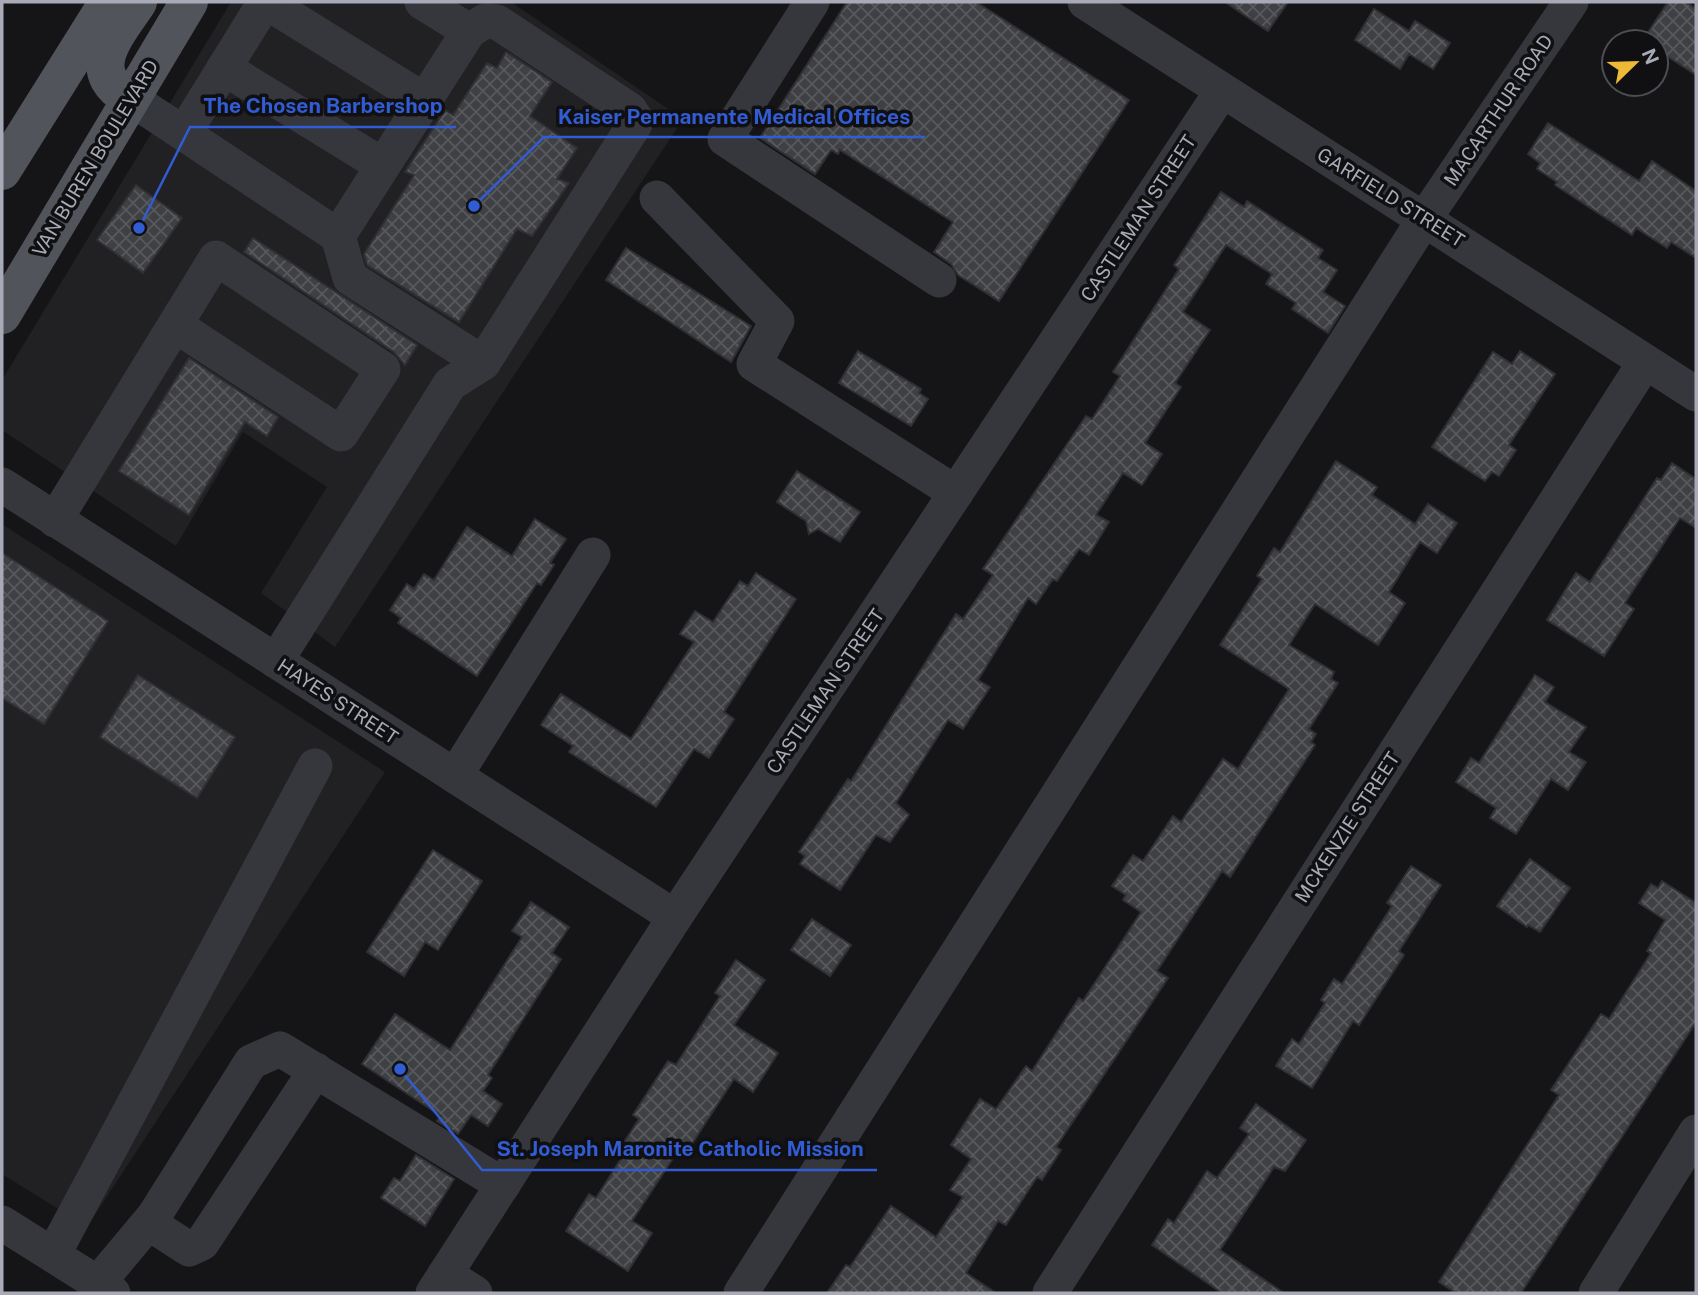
<svg xmlns="http://www.w3.org/2000/svg" width="1698" height="1295" font-family="'Public Sans',sans-serif">
<defs>
<pattern id="building-cross-hatch" width="8" height="8" patternUnits="userSpaceOnUse" patternTransform="scale(1.75)"><rect width="8" height="8" fill="#3f4044"/><path d="M0 0l8 8M0 8l8-8" fill="none" stroke="#58595d"/></pattern>
</defs>
<rect width="100%" height="100%" fill="#151517"/>
<g fill="#212124">
<path d="M 231,2 L 511,2 L 683,119 L 335,647 L 261,593 L 327,487 L 243,432 L 176,546 L 2,430 L 2,380 Z"/>
<path d="M 2,524 L 385,772 L 87,1227 L 2,1174 Z"/>
</g>
<g fill="url(#building-cross-hatch)" stroke="#302f33" stroke-width="2">
<path d="M 847,2 L 976,2 L 1129,100 L 999,301 L 958,275 L 951,264 L 934,252 L 953,222 L 840,150 L 838,154 L 831,150 L 815,174 L 760,138 Z"/>
<path d="M 1225,2 L 1288,2 L 1268,31 Z"/>
<path d="M 1668,2 L 1686,2 L 1696,9 L 1696,75 L 1656,49 L 1656,42 L 1643,40 Z"/>
<path d="M 1374,9 L 1409,31 L 1415,21 L 1450,43 L 1433,69 L 1409,54 L 1400,69 L 1355,40 Z"/>
<path d="M 506,52 L 552,82 L 530,116 L 577,148 L 557,179 L 569,183 L 532,236 L 517,229 L 459,322 L 367,265 L 364,254 L 414,175 L 405,172 L 445,110 L 453,115 L 487,63 L 497,68 Z"/>
<path d="M 1548,123 L 1639,181 L 1652,161 L 1696,191 L 1696,258 L 1671,242 L 1667,248 L 1636,228 L 1632,235 L 1555,185 L 1557,182 L 1537,169 L 1540,163 L 1528,154 Z"/>
<path d="M 136,185 L 182,218 L 143,273 L 97,240 Z"/>
<path d="M 1221,192 L 1244,207 L 1247,201 L 1323,250 L 1318,258 L 1337,270 L 1323,292 L 1345,306 L 1328,333 L 1292,309 L 1296,303 L 1266,284 L 1272,274 L 1226,245 L 1183,312 L 1210,330 L 1175,383 L 1181,387 L 1145,443 L 1162,454 L 1142,485 L 1123,473 L 1096,515 L 1109,522 L 1089,555 L 1079,549 L 1057,581 L 1053,579 L 1036,604 L 1028,598 L 978,680 L 990,687 L 963,729 L 948,720 L 896,803 L 909,815 L 890,842 L 876,835 L 840,890 L 800,864 L 805,856 L 799,852 L 848,779 L 851,781 L 956,614 L 963,619 L 993,575 L 983,569 L 1045,477 L 1086,416 L 1092,419 L 1120,376 L 1113,372 L 1179,269 L 1174,265 Z"/>
<path d="M 253,238 L 417,345 L 405,365 L 394,352 L 244,252 Z"/>
<path d="M 626,248 L 751,326 L 731,362 L 606,280 Z"/>
<path d="M 858,351 L 921,389 L 919,393 L 928,399 L 911,426 L 839,383 Z"/>
<path d="M 1520,351 L 1555,374 L 1509,445 L 1516,450 L 1499,476 L 1492,472 L 1485,481 L 1432,447 L 1493,352 L 1512,364 Z"/>
<path d="M 189,358 L 278,417 L 267,436 L 245,422 L 189,515 L 119,471 Z"/>
<path d="M 1336,461 L 1377,487 L 1372,495 L 1415,524 L 1428,504 L 1457,523 L 1437,553 L 1420,542 L 1389,592 L 1405,603 L 1378,645 L 1315,604 L 1289,645 L 1334,672 L 1331,679 L 1338,683 L 1309,729 L 1316,734 L 1311,742 L 1315,745 L 1230,877 L 1222,871 L 1157,971 L 1168,978 L 1056,1147 L 1061,1150 L 1042,1180 L 1037,1177 L 1006,1225 L 998,1221 L 966,1273 L 996,1293 L 827,1293 L 846,1265 L 850,1267 L 891,1206 L 936,1237 L 963,1197 L 950,1190 L 971,1159 L 951,1145 L 980,1099 L 996,1109 L 1026,1066 L 1032,1071 L 1079,998 L 1083,1001 L 1141,912 L 1123,900 L 1126,895 L 1112,886 L 1133,855 L 1143,861 L 1173,816 L 1181,822 L 1223,759 L 1238,769 L 1289,689 L 1220,645 L 1262,579 L 1257,576 L 1274,548 L 1280,552 Z"/>
<path d="M 1672,463 L 1696,479 L 1696,528 L 1680,518 L 1625,603 L 1634,609 L 1604,656 L 1547,620 L 1576,573 L 1590,582 L 1657,478 L 1661,480 Z"/>
<path d="M 797,471 L 860,512 L 840,542 L 818,529 L 809,534 L 806,521 L 777,502 Z"/>
<path d="M 535,519 L 566,539 L 550,563 L 554,565 L 541,585 L 537,583 L 477,676 L 398,623 L 401,618 L 390,610 L 407,584 L 414,589 L 424,574 L 434,580 L 467,527 L 512,556 Z"/>
<path d="M 2,553 L 108,621 L 44,724 L 2,698 Z"/>
<path d="M 756,573 L 796,599 L 724,712 L 734,719 L 709,758 L 694,749 L 656,807 L 569,752 L 573,746 L 541,725 L 561,694 L 631,739 L 694,642 L 680,634 L 695,611 L 713,622 L 740,581 L 748,586 Z"/>
<path d="M 138,675 L 235,737 L 197,798 L 100,737 Z"/>
<path d="M 1535,675 L 1554,687 L 1545,702 L 1586,727 L 1569,752 L 1586,762 L 1568,790 L 1551,779 L 1516,834 L 1490,818 L 1496,808 L 1456,782 L 1471,758 L 1479,763 Z"/>
<path d="M 433,850 L 482,881 L 438,950 L 425,942 L 404,976 L 367,952 Z"/>
<path d="M 1530,859 L 1570,888 L 1540,932 L 1528,925 L 1527,927 L 1497,906 Z"/>
<path d="M 1411,866 L 1441,885 L 1399,951 L 1404,955 L 1359,1025 L 1353,1021 L 1312,1088 L 1276,1066 L 1292,1039 L 1299,1044 L 1325,1003 L 1321,1000 L 1334,979 L 1342,984 L 1392,906 L 1387,903 Z"/>
<path d="M 1662,881 L 1696,903 L 1696,1022 L 1521,1293 L 1456,1293 L 1439,1282 L 1559,1095 L 1551,1090 L 1601,1014 L 1609,1019 L 1651,953 L 1647,951 L 1665,920 L 1639,903 L 1651,884 L 1658,888 Z"/>
<path d="M 531,902 L 569,927 L 552,953 L 561,959 L 488,1075 L 492,1078 L 483,1091 L 502,1104 L 488,1126 L 471,1115 L 458,1134 L 437,1121 L 441,1116 L 362,1064 L 395,1014 L 450,1050 L 522,937 L 512,931 Z"/>
<path d="M 812,919 L 851,945 L 830,976 L 791,950 Z"/>
<path d="M 736,960 L 765,980 L 734,1025 L 778,1053 L 753,1092 L 734,1079 L 688,1150 L 681,1146 L 632,1221 L 652,1233 L 628,1271 L 566,1231 L 589,1194 L 596,1198 L 624,1154 L 619,1150 L 639,1119 L 633,1115 L 668,1061 L 676,1065 L 720,996 L 715,993 Z"/>
<path d="M 1256,1104 L 1306,1140 L 1285,1171 L 1274,1167 L 1220,1250 L 1284,1293 L 1222,1293 L 1152,1245 L 1168,1219 L 1174,1223 L 1207,1171 L 1217,1178 L 1249,1134 L 1240,1128 Z"/>
<path d="M 416,1155 L 454,1179 L 425,1226 L 381,1198 L 394,1178 L 400,1181 Z"/>
</g>
<g fill="none" stroke-linecap="round" stroke-linejoin="round">
<g stroke="#36373c" stroke-width="35">
<path d="M 266,2 L 424,100"/>
<path d="M 422,2 L 469,31"/>
<path d="M 812,2 L 725,139 L 939,280"/>
<path d="M 1085,2 L 1696,394"/>
<path d="M 224,68 L 382,165"/>
<path d="M 130,98 L 338,236 L 350,278 L 483,363"/>
<path d="M 184,133 L 265,2"/>
<path d="M 657,198 L 777,321 L 754,364 L 956,493"/>
<path d="M 2,485 L 675,917"/>
<path d="M 55,520 L 216,258 L 383,369 L 341,434 L 175,325"/>
<path d="M 276,661 L 450,384 L 483,363 L 635,124 L 635,118 L 630,110 L 497,22 L 485,21 L 469,31 L 338,236"/>
<path d="M 455,776 L 593,555"/>
<path d="M 316,1070 L 202,1243 L 189,1249 L 158,1229 L 154,1216 L 251,1062 L 280,1049 L 503,1185"/>
<path d="M 2,1223 L 113,1293"/>
<path d="M 53,1255 L 315,766"/>
<path d="M 445,1274 L 475,1293"/>
<path d="M 98,1283 L 154,1216"/>
<path d="M 433,1293 L 675,917 L 1222,91"/>
<path d="M 741,1293 L 1425,218 L 1571,2"/>
<path d="M 1050,1293 L 1645,362"/>
<path d="M 1596,1293 L 1696,1132"/>
</g>
<g stroke="#52545b" stroke-width="38">
<path d="M 130,98 C 81,72 117,34 138,2"/>
<path d="M 2,171 L 108,2"/>
<path d="M 2,315 L 189,2"/>
</g>
</g>
<g text-anchor="middle" dominant-baseline="central" stroke-width="7" stroke-linejoin="round" paint-order="stroke">
<g font-size="19" fill="#a8abb7" stroke="#101012">
<text transform="translate(1498 110) rotate(-56)">MACARTHUR ROAD</text>
<text transform="translate(95 158) rotate(-59)">VAN BUREN BOULEVARD</text>
<text transform="translate(1391 197) rotate(32)">GARFIELD STREET</text>
<text transform="translate(1138 218) rotate(-57)">CASTLEMAN STREET</text>
<text transform="translate(825 691) rotate(-56)">CASTLEMAN STREET</text>
<text transform="translate(338 701) rotate(33)">HAYES STREET</text>
<text transform="translate(1347 827) rotate(-57)">MCKENZIE STREET</text>
</g>
</g>
<path fill="none" stroke="#325cd3" stroke-width="2.5" d="M139 228L190 127H456M474 206L544 137H925M400 1069L482 1170H877"/>
<g fill="#325cd3" stroke="#101012" stroke-width="2.5">
<circle cx="139" cy="228" r="7"/>
<circle cx="474" cy="206" r="7"/>
<circle cx="400" cy="1069" r="7"/>
</g>
<g font-size="21" text-anchor="middle" font-weight="bold" fill="#325cd3" stroke="#101012" stroke-width="7" stroke-linejoin="round" paint-order="stroke">
<text x="323" y="113">The Chosen Barbershop</text>
<text x="734" y="124">Kaiser Permanente Medical Offices</text>
<text x="680" y="1156">St. Joseph Maronite Catholic Mission</text>
</g>
<rect width="1698" height="1295" fill="none" stroke="#a8abb7" stroke-width="7"/>
<g transform="translate(1635 63) rotate(67)"><circle r="33" fill="#101012" stroke="#4d4e54" stroke-width="2"/>
<path d="M0-5L12 26L0 18L-12 26Z" fill="#eeb937"/>
<text y="-10" font-size="19" font-weight="bold" text-anchor="middle" fill="#a8abb7">N</text>
</g>
</svg>
